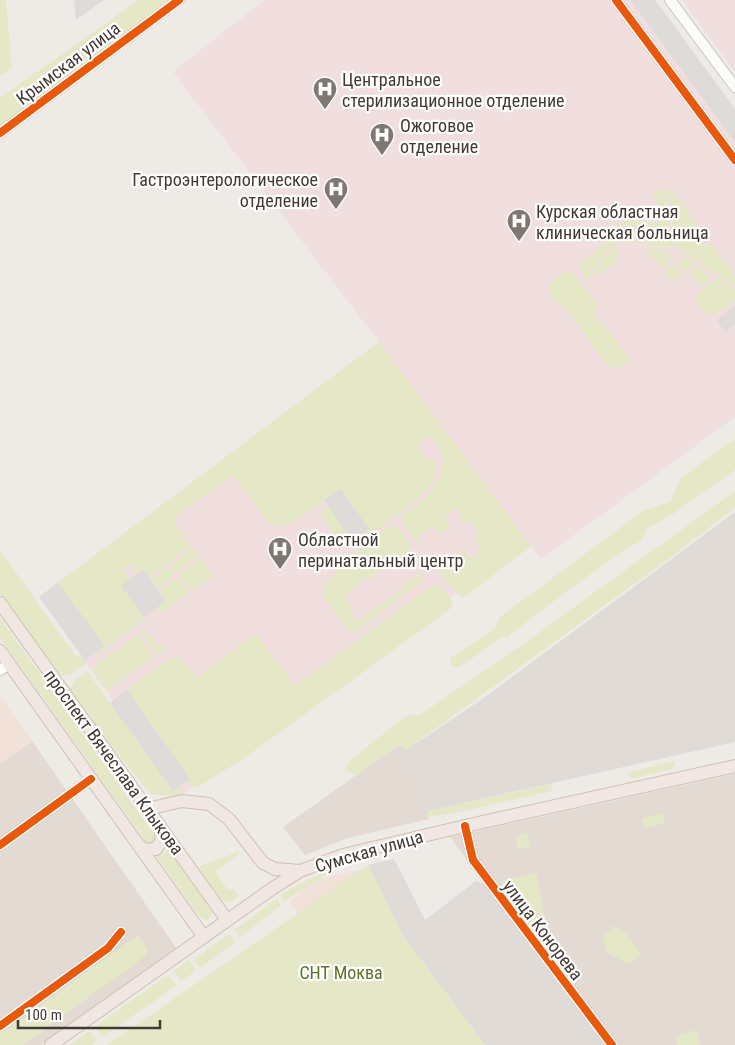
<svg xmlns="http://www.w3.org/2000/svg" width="735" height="1045" font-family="'Roboto Condensed',sans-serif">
<rect width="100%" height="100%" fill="#eeeae6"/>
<g fill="#e3dad4">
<path d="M 32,741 L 177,949 L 41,1045 L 0,1045 L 0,764 Z"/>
<path d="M 400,744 L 406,750 L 424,789 L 429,819 L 348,838 L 305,855 L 283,827 Z"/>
<path d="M 735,774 L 735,1045 L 605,1045 L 450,837 Z"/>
</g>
<g fill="#f1e1d9">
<path d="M 0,696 L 32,741 L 0,764 Z"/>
<path d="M 362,869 L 327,952 L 289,901 L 320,879 Z"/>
</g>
<g fill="#e1dbd8">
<path d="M 735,512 L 735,742 L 428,811 L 424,789 L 406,750 L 481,700 Z"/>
<path d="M 394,859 L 425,920 L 476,881 L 484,884 L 605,1045 L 485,1045 L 403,936 L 368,865 Z"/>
</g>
<g fill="#f1dfe0">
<path d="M 264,0 L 630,0 L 735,142 L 735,417 L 541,559 L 526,541 L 181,796 L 39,597 L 379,342 L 173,72 Z"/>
<path d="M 682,0 L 735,0 L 735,72 Z"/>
</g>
<g fill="#e5e8c6">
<path d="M 0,0 L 6,0 L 12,68 L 0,76 Z"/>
<path d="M 139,0 L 172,0 L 0,128 L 0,98 Z"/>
<path d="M 670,188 L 705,235 L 699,239 L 704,246 L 710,242 L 735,275 L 735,286 L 677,248 L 667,191 Z"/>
<path d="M 662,189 L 665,192 L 670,224 L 644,243 L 640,243 L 622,218 L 634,210 L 645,224 L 651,220 L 655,225 L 662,220 L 657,213 L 662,209 L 652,196 Z"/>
<path d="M 620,220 L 637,243 L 636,244 L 621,241 Z"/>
<path d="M 618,222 L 617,242 C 603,252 594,266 588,282 L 579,268 L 580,263 L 609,240 L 603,232 Z"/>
<path d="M 669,228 L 671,229 L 675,247 L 673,249 L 647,246 L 647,244 Z"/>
<path d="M 617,246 L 618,260 L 594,278 C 594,267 607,250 617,246 Z"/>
<path d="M 649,249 L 668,251 L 671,261 L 661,268 L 648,252 Z"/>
<path d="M 685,257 L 694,262 L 695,265 L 684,273 L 677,263 Z"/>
<path d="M 673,264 L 682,275 L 671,282 L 663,272 Z"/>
<path d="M 698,266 L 707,271 L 709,281 L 702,288 L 690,272 Z"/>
<path d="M 564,272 L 570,272 L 575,275 L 597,304 L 597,308 L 594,316 L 596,319 L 598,317 L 631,361 C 624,366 617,371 608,366 L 565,308 C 557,302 548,299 549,285 Z"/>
<path d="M 717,279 L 720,279 L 735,289 L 735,300 C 723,309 711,324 700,307 C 697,304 695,301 696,297 C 699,290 711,284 717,279 Z"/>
<path d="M 379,342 L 531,546 L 465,597 C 456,597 441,575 438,566 L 441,561 L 451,573 L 462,565 L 455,555 L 463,549 L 470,559 L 481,550 L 473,538 L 479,533 L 470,521 L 464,524 L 459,518 L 462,515 L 456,508 L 444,517 L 451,527 L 440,535 L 433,525 L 417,537 L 423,547 L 419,546 L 401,520 L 402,516 C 426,498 442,487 443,455 L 430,435 L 417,445 L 429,461 L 433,458 L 436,462 C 436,470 436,478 431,485 C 424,496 376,532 363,538 L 359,536 L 369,529 L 341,489 L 291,524 L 279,527 L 269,523 L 233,475 L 172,519 L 191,546 L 148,578 L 143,570 L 137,574 L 129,564 L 123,569 L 130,579 L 121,586 L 145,619 L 97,655 L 95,655 L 104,646 L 58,583 Z"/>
<path d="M 735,439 L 735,470 L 673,514 L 647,528 L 641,541 L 627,548 L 536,614 L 507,638 L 503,636 L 460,667 L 451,667 L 451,658 L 494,629 L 500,617 L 644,510 L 670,502 L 681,478 Z"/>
<path d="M 735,491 L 735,508 L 667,560 L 406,750 L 400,744 L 357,775 L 346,771 L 348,762 L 406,716 L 421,714 L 519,647 Z"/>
<path d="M 325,508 L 331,509 L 353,541 L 350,548 L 343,547 L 321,517 L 322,511 Z"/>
<path d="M 392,525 L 399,528 L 411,546 L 411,551 L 387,569 L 385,567 L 367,580 L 365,578 L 360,582 L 361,584 L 344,596 L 353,610 L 349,613 L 356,622 L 402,589 L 400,587 L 422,572 L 424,575 L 424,580 L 355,632 L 349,632 L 324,598 L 322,594 L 323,589 L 346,558 Z"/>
<path d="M 193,548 L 199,556 L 176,573 L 171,565 Z"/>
<path d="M 0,550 L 75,655 L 83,657 L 86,660 L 86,663 L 70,675 L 63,676 L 57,673 L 0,593 Z"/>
<path d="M 201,559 L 213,576 L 191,592 L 179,575 Z"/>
<path d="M 169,566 L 175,574 L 156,588 L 150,580 Z"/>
<path d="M 177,577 L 189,593 L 163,612 L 159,611 L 156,608 L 166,601 L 158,590 Z"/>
<path d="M 433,585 L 441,586 L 451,599 L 453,604 L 449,610 L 243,759 L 196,788 L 193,787 L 187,781 L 190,779 L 127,690 L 172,657 L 173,659 L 179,655 L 197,678 L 256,634 L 295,686 Z"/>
<path d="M 0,618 L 154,834 L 156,840 L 152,844 L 149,844 L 144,839 L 0,638 Z"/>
<path d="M 145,629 L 157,645 L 162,642 L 166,648 L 156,655 L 140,633 Z"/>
<path d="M 137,635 L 153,657 L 107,691 L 91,669 Z"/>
<path d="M 87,671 L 173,791 L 181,785 L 181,797 L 151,794 L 148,791 L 95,725 L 92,717 L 70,689 L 74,681 Z"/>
<path d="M 675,761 L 674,767 L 672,769 L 634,778 L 630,777 L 628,774 L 629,772 Z"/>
<path d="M 551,784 L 552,791 L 445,815 L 428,817 L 428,811 Z"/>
<path d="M 663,813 L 665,823 L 644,828 L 642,818 Z"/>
<path d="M 527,833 L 530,847 L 518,850 L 515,836 Z"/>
<path d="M 168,846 L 212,908 L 212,913 L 209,919 L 205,920 L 198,915 L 156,856 L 165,853 Z"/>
<path d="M 238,852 L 239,854 L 215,872 L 228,890 L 233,889 L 238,894 L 237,897 L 232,901 L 226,902 C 212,896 205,880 199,866 Z"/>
<path d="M 368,865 L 403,936 L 485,1045 L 107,1045 Z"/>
<path d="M 340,866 L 285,901 L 280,896 C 300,883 319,873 340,866 Z"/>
<path d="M 536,873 L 554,961 L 501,884 L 501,882 L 503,881 Z"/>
<path d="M 277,899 L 281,905 L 240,937 L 234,930 Z"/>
<path d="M 613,926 L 623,930 L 642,955 L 627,964 L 607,952 L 603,937 Z"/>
<path d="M 229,934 L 235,942 L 200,968 L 194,959 Z"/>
<path d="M 138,935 L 148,950 L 144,957 L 23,1045 L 0,1045 L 0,1034 Z"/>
<path d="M 189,960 L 196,971 L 181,981 L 174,971 Z"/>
<path d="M 165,977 L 170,977 L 176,986 L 102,1037 L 97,1030 L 97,1025 Z"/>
<path d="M 697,1030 L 700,1045 L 677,1045 L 675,1036 Z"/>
<path d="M 88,1032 L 91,1033 L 97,1041 L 92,1045 L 69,1045 Z"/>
</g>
<g fill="#dfdbd8">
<path d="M 74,0 L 104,0 L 76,20 Z"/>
<path d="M 630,0 L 655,0 L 735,109 L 735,142 Z"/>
<path d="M 735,306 L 735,325 L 725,332 L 717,320 Z"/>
<path d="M 341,489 L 369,529 L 353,541 L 324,500 Z"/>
<path d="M 143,570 L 166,601 L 144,617 L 121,586 Z"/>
<path d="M 58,583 L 105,646 L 85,660 L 39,597 Z"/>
<path d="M 127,690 L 190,779 L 173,791 L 110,703 Z"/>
</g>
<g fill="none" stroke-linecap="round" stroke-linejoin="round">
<defs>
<g id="minor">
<path d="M 616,0 L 735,160"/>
<path d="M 670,0 L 735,87"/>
<path d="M 0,133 L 179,0"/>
<path d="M 0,670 L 9,664"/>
<path d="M 465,826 L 473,860 L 612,1045"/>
<path d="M 0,845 L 91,779"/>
<path d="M 0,1026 L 108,948 L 121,932"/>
</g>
<g id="major">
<path d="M 0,603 L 227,920"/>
<path d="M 0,651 L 204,937"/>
<path d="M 147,809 L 182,801 L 209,804 L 229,819 L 263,863 L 275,869 L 300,871"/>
<path d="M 139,845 L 145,850 L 156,849 L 162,840 L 160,827"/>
<path d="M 51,1045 L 273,888 L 300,871 L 343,855 L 465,826 L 735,766"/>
</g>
</defs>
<use href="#minor" stroke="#cbc6c2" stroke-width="12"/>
<use href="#major" stroke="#d0c0b4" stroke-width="14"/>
<use href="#minor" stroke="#fcfcfb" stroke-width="10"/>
<use href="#major" stroke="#f0e7e2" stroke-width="12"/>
<defs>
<g id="cycleway">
<path d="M 616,0 L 735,160"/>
<path d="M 0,133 L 179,0"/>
<path d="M 465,826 L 473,860 L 612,1045"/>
<path d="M 0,845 L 91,779"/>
<path d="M 0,1026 L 108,948 L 121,932"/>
</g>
</defs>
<use href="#cycleway" stroke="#fff" stroke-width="11"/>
<use href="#cycleway" stroke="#e8590c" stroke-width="8"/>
</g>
<defs>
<symbol id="hospital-pin" viewBox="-11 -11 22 30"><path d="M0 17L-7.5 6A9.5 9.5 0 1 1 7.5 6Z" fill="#7f7772" stroke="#fff"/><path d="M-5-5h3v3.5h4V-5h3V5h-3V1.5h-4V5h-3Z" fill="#fff"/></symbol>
</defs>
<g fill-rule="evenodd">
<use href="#hospital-pin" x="311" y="75" width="28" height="38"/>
<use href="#hospital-pin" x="368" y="121" width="28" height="38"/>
<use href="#hospital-pin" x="322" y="175" width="28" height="38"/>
<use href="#hospital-pin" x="505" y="207" width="28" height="38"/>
<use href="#hospital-pin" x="266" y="535" width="28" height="38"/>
</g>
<g text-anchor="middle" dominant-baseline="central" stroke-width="4.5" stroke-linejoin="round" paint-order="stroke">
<g font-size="18" fill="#433934" stroke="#fff">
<text transform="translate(68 63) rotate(-37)">Крымская улица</text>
<text transform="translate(114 762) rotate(54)">проспект Вячеслава Клыкова</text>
<text transform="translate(369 851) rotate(-16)">Сумская улица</text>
<text transform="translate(543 930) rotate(53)">улица Конорева</text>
</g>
<g font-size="18" fill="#433934" stroke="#fff" text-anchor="start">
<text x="342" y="79">Центральное<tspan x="342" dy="21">стерилизационное отделение</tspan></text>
<text x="400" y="125">Ожоговое<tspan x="400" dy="21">отделение</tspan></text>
<text x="318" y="179" text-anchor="end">Гастроэнтерологическое<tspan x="318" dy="21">отделение</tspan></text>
<text x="536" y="211">Курская областная<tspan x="536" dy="21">клиническая больница</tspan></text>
<text x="298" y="539">Областной<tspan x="298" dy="21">перинатальный центр</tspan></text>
</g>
<g font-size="18" fill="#5b7428" stroke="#fff">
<text x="341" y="972">СНТ Моква</text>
</g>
</g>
<path d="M18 1020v8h142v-8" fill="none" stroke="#433934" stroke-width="2.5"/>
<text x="25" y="1020" font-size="15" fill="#433934" stroke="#ffffff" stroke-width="4" paint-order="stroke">100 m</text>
</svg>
